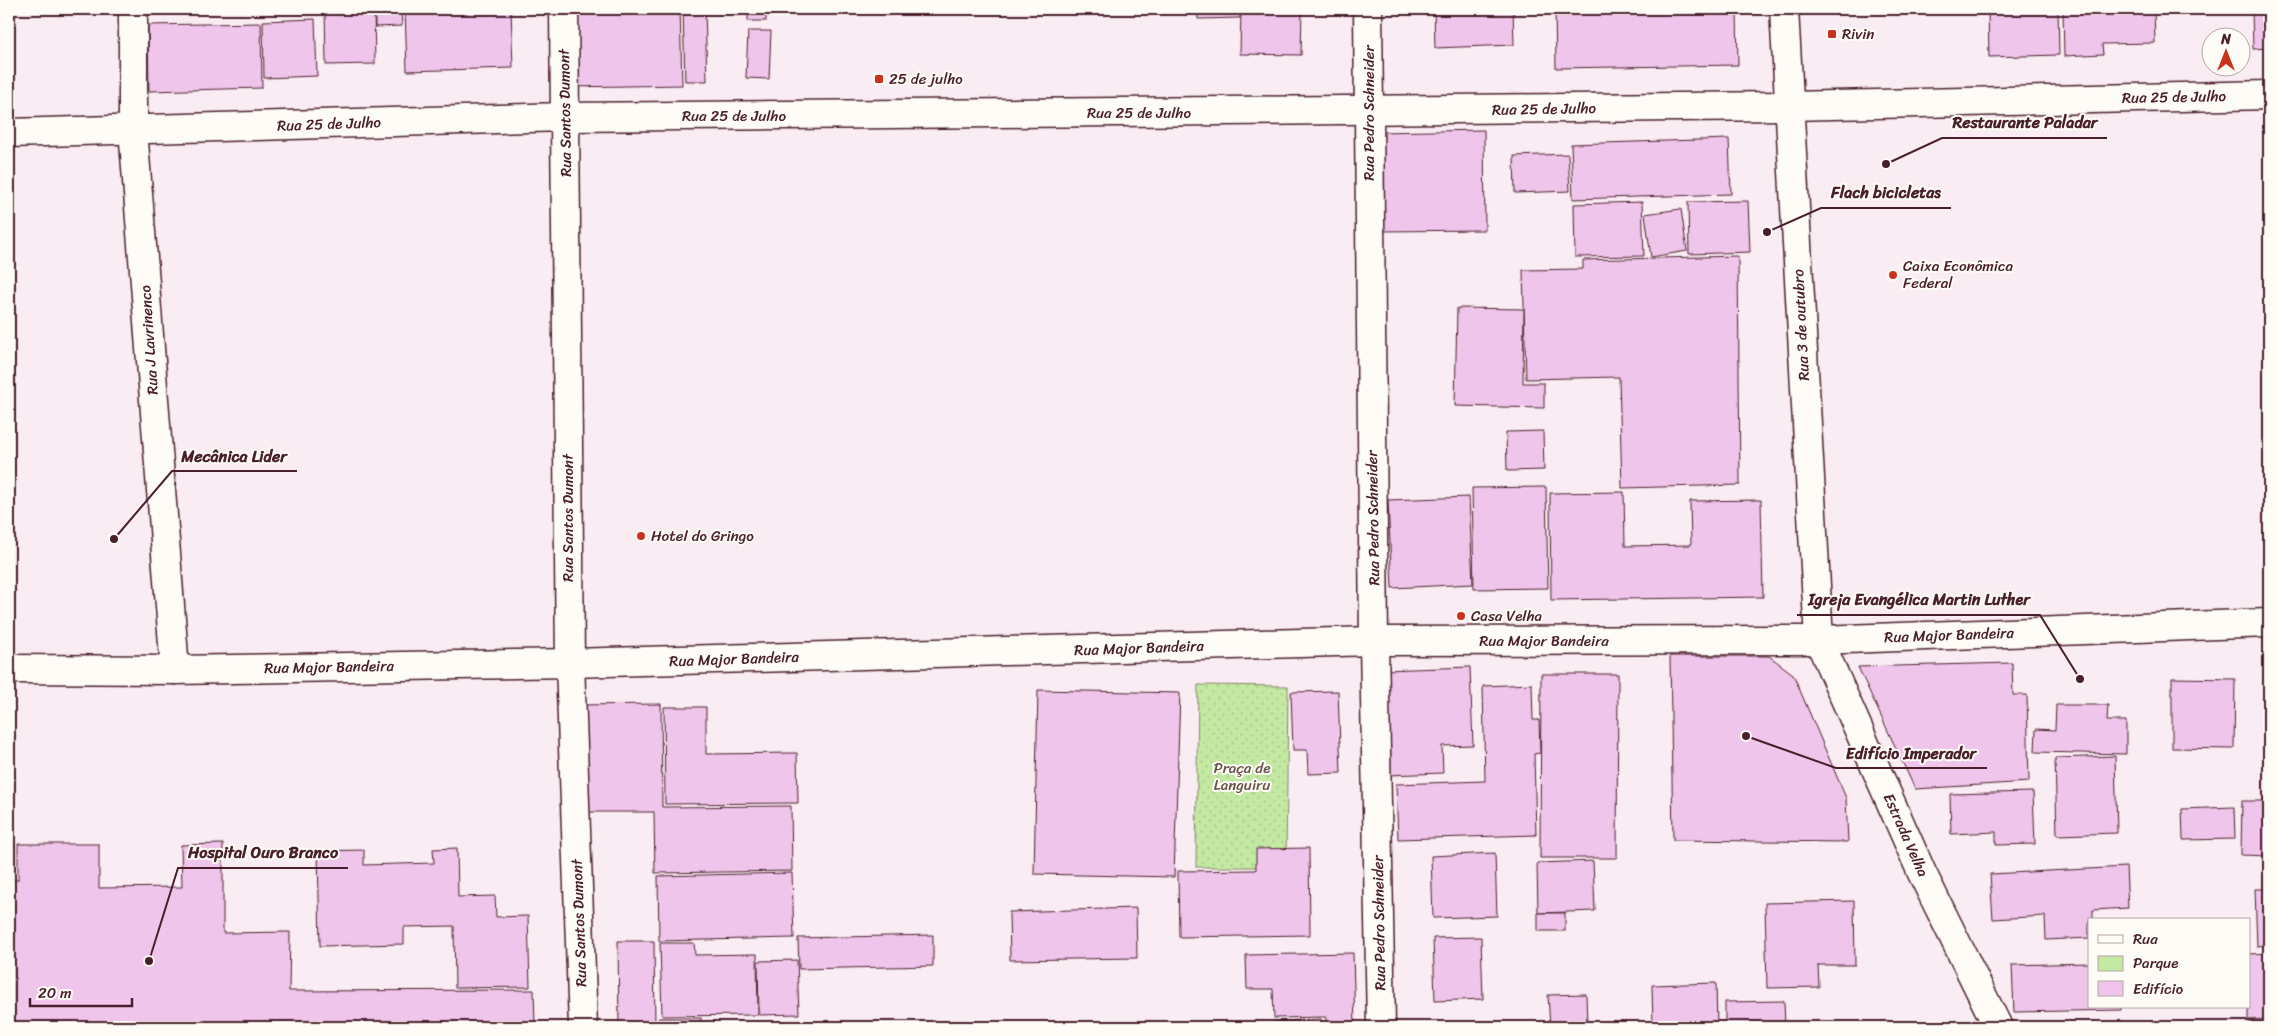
<svg xmlns="http://www.w3.org/2000/svg" width="2278" height="1036" font-family="Sriracha,sans-serif">
<defs>
<pattern id="green-dots" width="8" height="8" patternUnits="userSpaceOnUse" patternTransform="scale(1.25)"><rect width="8" height="8" fill="#c3e9a3"/><path d="M2 2h.1M6 6h.1" fill="none" stroke="#a9c78c" stroke-width="1.8" stroke-linecap="round"/></pattern>
</defs>
<rect width="100%" height="100%" fill="#f9ecf3"/>
<filter id="ink" filterUnits="userSpaceOnUse"><feTurbulence type="fractalNoise" baseFrequency=".02" numOctaves="2"/><feDisplacementMap in="SourceGraphic" scale="10" xChannelSelector="R" yChannelSelector="G"/><feConvolveMatrix kernelMatrix="1 2 1 2 8 2 1 2 1" color-interpolation-filters="sRGB"/></filter>
<g filter="url(#ink)">
<path fill="url(#green-dots)" stroke="#868467" d="M 1198,685 L 1288,686 L 1286,867 L 1196,867 Z"/>
<g fill="#f0c5eb" stroke="#4a1f2b">
<path d="M 325,9 L 374,9 L 375,64 L 326,65 Z"/>
<path d="M 375,9 L 401,9 L 402,26 L 375,27 Z"/>
<path d="M 405,9 L 511,9 L 513,68 L 407,71 Z"/>
<path d="M 569,9 L 680,9 L 682,85 L 571,87 Z"/>
<path d="M 683,9 L 705,9 L 707,81 L 685,81 Z"/>
<rect x="748" y="9" width="18" height="12"/>
<path d="M 1197,9 L 1240,9 L 1240,18 L 1198,19 Z"/>
<path d="M 1241,9 L 1302,9 L 1301,55 L 1240,54 Z"/>
<path d="M 1434,9 L 1513,9 L 1514,45 L 1435,48 Z"/>
<path d="M 1555,9 L 1737,9 L 1738,65 L 1556,68 Z"/>
<path d="M 2058,9 L 2059,55 L 1989,57 L 1988,10 Z"/>
<path d="M 2063,9 L 2154,9 L 2155,43 L 2102,44 L 2103,54 L 2064,56 Z"/>
<path d="M 2252,9 L 2269,9 L 2269,48 L 2253,49 Z"/>
<path d="M 315,19 L 317,76 L 264,78 L 263,21 Z"/>
<path d="M 261,23 L 262,88 L 149,91 L 148,25 Z"/>
<path d="M 748,31 L 771,31 L 769,79 L 746,78 Z"/>
<path d="M 1484,130 L 1485,230 L 1381,231 L 1380,132 Z"/>
<path d="M 1729,139 L 1731,194 L 1573,199 L 1571,144 Z"/>
<path d="M 1568,154 L 1570,191 L 1515,193 L 1514,156 Z"/>
<path d="M 1748,201 L 1750,252 L 1689,254 L 1688,202 Z"/>
<path d="M 1642,202 L 1644,256 L 1575,257 L 1574,204 Z"/>
<path d="M 1681,209 L 1687,251 L 1651,257 L 1645,214 Z"/>
<path d="M 1738,256 L 1740,485 L 1622,488 L 1619,377 L 1526,379 L 1523,270 L 1583,269 L 1583,260 Z"/>
<path d="M 1457,308 L 1524,309 L 1523,383 L 1544,383 L 1544,408 L 1455,406 Z"/>
<path d="M 1543,431 L 1544,470 L 1507,471 L 1506,432 Z"/>
<path d="M 1546,487 L 1548,588 L 1474,589 L 1472,488 Z"/>
<path d="M 1624,492 L 1625,546 L 1691,545 L 1690,501 L 1761,500 L 1763,597 L 1551,600 L 1550,493 Z"/>
<path d="M 1469,497 L 1473,584 L 1392,588 L 1388,500 Z"/>
<path d="M 1670,656 L 1769,656 L 1793,674 L 1846,798 L 1848,842 L 1673,840 Z"/>
<path d="M 2012,663 L 2013,695 L 2027,695 L 2029,782 L 1915,789 L 1858,667 Z"/>
<path d="M 1470,667 L 1473,745 L 1442,746 L 1443,773 L 1388,775 L 1384,670 Z"/>
<path d="M 1541,674 L 1618,674 L 1617,858 L 1540,858 Z"/>
<path d="M 2172,678 L 2235,679 L 2234,749 L 2172,748 Z"/>
<path d="M 1532,684 L 1533,720 L 1539,720 L 1540,753 L 1534,754 L 1536,835 L 1398,839 L 1396,784 L 1485,781 L 1483,686 Z"/>
<path d="M 1038,690 L 1180,693 L 1174,877 L 1034,874 Z"/>
<path d="M 1338,691 L 1341,773 L 1308,774 L 1307,750 L 1293,750 L 1291,692 Z"/>
<path d="M 661,704 L 662,807 L 791,806 L 792,871 L 655,873 L 654,812 L 580,812 L 579,705 Z"/>
<path d="M 2056,705 L 2108,705 L 2107,721 L 2126,721 L 2126,754 L 2035,752 L 2036,729 L 2055,730 Z"/>
<path d="M 664,707 L 706,707 L 706,754 L 797,753 L 798,803 L 665,804 Z"/>
<path d="M 2115,756 L 2117,833 L 2057,835 L 2055,758 Z"/>
<path d="M 2033,792 L 2035,844 L 1996,845 L 1996,832 L 1951,834 L 1950,794 Z"/>
<path d="M 2242,801 L 2269,801 L 2269,856 L 2241,855 Z"/>
<path d="M 2234,807 L 2235,839 L 2183,840 L 2182,809 Z"/>
<path d="M 18,844 L 99,844 L 99,888 L 182,887 L 181,845 L 223,844 L 223,933 L 290,932 L 289,991 L 534,990 L 535,1027 L 9,1027 L 9,880 L 18,880 Z"/>
<path d="M 457,848 L 458,897 L 495,896 L 496,917 L 528,916 L 530,987 L 455,988 L 454,926 L 404,927 L 404,944 L 320,946 L 318,851 L 364,850 L 364,865 L 434,863 L 433,849 Z"/>
<path d="M 1309,848 L 1310,935 L 1179,937 L 1178,871 L 1256,870 L 1256,849 Z"/>
<path d="M 1495,853 L 1497,916 L 1433,918 L 1431,856 Z"/>
<path d="M 1593,861 L 1595,911 L 1538,913 L 1537,863 Z"/>
<path d="M 2126,867 L 2128,908 L 2093,910 L 2093,920 L 2089,920 L 2089,938 L 2046,940 L 2045,916 L 1993,919 L 1990,874 Z"/>
<path d="M 792,873 L 794,938 L 659,941 L 658,876 Z"/>
<path d="M 2255,889 L 2269,889 L 2269,945 L 2257,946 Z"/>
<path d="M 1854,901 L 1855,965 L 1818,965 L 1819,987 L 1767,988 L 1765,903 Z"/>
<path d="M 1136,908 L 1137,958 L 1010,960 L 1009,912 Z"/>
<rect x="1538" y="913" width="27" height="18"/>
<path d="M 933,935 L 933,966 L 799,969 L 798,938 Z"/>
<path d="M 1481,937 L 1483,999 L 1435,1001 L 1433,938 Z"/>
<path d="M 618,941 L 654,941 L 655,1027 L 619,1027 Z"/>
<path d="M 660,943 L 694,943 L 695,955 L 757,954 L 758,1015 L 662,1016 Z"/>
<path d="M 1353,953 L 1355,1027 L 1326,1027 L 1326,1017 L 1274,1018 L 1273,989 L 1247,989 L 1246,955 Z"/>
<path d="M 2269,953 L 2269,1019 L 2248,1020 L 2249,954 Z"/>
<path d="M 797,960 L 799,1014 L 759,1015 L 758,961 Z"/>
<path d="M 2089,963 L 2089,1007 L 2121,1007 L 2121,1010 L 2014,1012 L 2012,965 Z"/>
<path d="M 1716,983 L 1717,1027 L 1653,1027 L 1652,985 Z"/>
<path d="M 1586,994 L 1587,1027 L 1550,1027 L 1548,995 Z"/>
<path d="M 1784,1001 L 1785,1027 L 1725,1027 L 1725,1002 Z"/>
<rect x="659" y="1018" width="42" height="9"/>
<path d="M 1321,1019 L 1322,1027 L 1274,1027 L 1274,1022 Z"/>
<path d="M 2269,1022 L 2269,1027 L 2249,1027 L 2249,1023 Z"/>
<path d="M 1647,1024 L 1647,1027 L 1599,1027 Z"/>
</g>
<g fill="none" stroke-linecap="round" stroke-linejoin="round">
<defs>
<g id="street">
<path d="M 133,9 L 133,129 L 175,670"/>
<path d="M 564,9 L 570,663 L 583,1027"/>
<path d="M 1374,641 L 1381,1027"/>
</g>
<g id="secondary">
<path d="M 1368,9 L 1374,641"/>
<path d="M 1784,9 L 1819,640 L 1922,873 L 1998,1027"/>
<path d="M 9,133 L 565,117 L 1789,106 L 2269,95"/>
<path d="M 9,669 L 175,670 L 570,663 L 1374,641 L 1819,640 L 2269,623"/>
</g>
</defs>
<use href="#street" stroke="#4a1f2b" stroke-width="31"/>
<use href="#secondary" stroke="#4a1f2b" stroke-width="31"/>
<use href="#street" stroke="#fdfcf7" stroke-width="28"/>
<use href="#secondary" stroke="#fdfcf7" stroke-width="28"/>
</g>
</g>
<g fill="#c8321e" stroke="#fdfcf7" stroke-width="2">
<rect x="1827" y="29" width="10" height="10" rx="2.5"/>
<rect x="874" y="74" width="10" height="10" rx="2.5"/>
<circle cx="1893" cy="275" r="5"/>
<circle cx="641" cy="536" r="5"/>
<circle cx="1461" cy="616" r="5"/>
</g>
<g text-anchor="middle" dominant-baseline="central" stroke-width="4" stroke-linejoin="round" paint-order="stroke">
<g font-size="15" fill="#4a1f2b" stroke="#fdfcf7" text-anchor="start">
<text x="1842" y="34">Rivin</text>
<text x="889" y="79">25 de julho</text>
<text x="1903" y="266">Caixa Econômica<tspan x="1903" dy="17">Federal</tspan></text>
<text x="651" y="536">Hotel do Gringo</text>
<text x="1471" y="616">Casa Velha</text>
</g>
<g font-size="15" fill="#4a1f2b" stroke="#fdfcf7">
<text transform="translate(2174 97) rotate(-1)">Rua 25 de Julho</text>
<text transform="translate(1544 109) rotate(-1)">Rua 25 de Julho</text>
<text transform="translate(565 113) rotate(-91)">Rua Santos Dumont</text>
<text x="1139" y="113">Rua 25 de Julho</text>
<text transform="translate(1369 113) rotate(-90)">Rua Pedro Schneider</text>
<text x="734" y="116">Rua 25 de Julho</text>
<text transform="translate(329 124) rotate(-2)">Rua 25 de Julho</text>
<text transform="translate(1801 325) rotate(-93)">Rua 3 de outubro</text>
<text transform="translate(149 340) rotate(-94)">Rua J Lavrinenco</text>
<text transform="translate(568 518) rotate(-90)">Rua Santos Dumont</text>
<text transform="translate(1373 518) rotate(-91)">Rua Pedro Schneider</text>
<text transform="translate(1949 635) rotate(-2)">Rua Major Bandeira</text>
<text x="1544" y="641">Rua Major Bandeira</text>
<text transform="translate(1139 648) rotate(-2)">Rua Major Bandeira</text>
<text transform="translate(734 659) rotate(-2)">Rua Major Bandeira</text>
<text transform="translate(329 667) rotate(-1)">Rua Major Bandeira</text>
<text transform="translate(1906 835) rotate(66)">Estrada Velha</text>
<text transform="translate(579 923) rotate(-92)">Rua Santos Dumont</text>
<text transform="translate(1379 923) rotate(-91)">Rua Pedro Schneider</text>
</g>
<g font-size="15" fill="#685249" stroke="#fdfcf7">
<text x="1242" y="768">Praça de<tspan x="1242" dy="17">Languiru</tspan></text>
</g>
</g>
<path fill="none" stroke="#4a1f2b" stroke-width="2" d="M1886 164L1942 138H2107M1767 232L1821 208H1951M114 539L172 471H297M2080 679L2040 615H1797M1746 736L1836 768H1987M149 961L178 868H348"/>
<g fill="#4a1f2b" stroke="#fdfcf7" stroke-width="2">
<circle cx="1886" cy="164" r="5"/>
<circle cx="1767" cy="232" r="5"/>
<circle cx="114" cy="539" r="5"/>
<circle cx="2080" cy="679" r="5"/>
<circle cx="1746" cy="736" r="5"/>
<circle cx="149" cy="961" r="5"/>
</g>
<g font-size="16" text-anchor="middle" font-weight="bold" fill="#4a1f2b" stroke="#fdfcf7" stroke-width="4" stroke-linejoin="round" paint-order="stroke">
<text x="2025" y="128">Restaurante Paladar</text>
<text x="1886" y="198">Flach bicicletas</text>
<text x="234" y="462">Mecânica Lider</text>
<text x="1919" y="605">Igreja Evangélica Martin Luther</text>
<text x="1911" y="759">Edifício Imperador</text>
<text x="263" y="858">Hospital Ouro Branco</text>
</g>
<rect width="2278" height="1036" fill="none" stroke="#fdfcf7" stroke-width="30"/>
<rect x="15" y="15" width="2248" height="1006" fill="none" stroke="#4a1f2b" stroke-width="2" filter="url(#ink)"/>
<rect x="2088" y="918" width="162" height="90" fill="#fdfcf7" stroke="#b5a4a5"/>
<rect x="2098" y="935" width="25" height="8" fill="#fdfcf7" stroke="#b5a4a5"/>
<text x="2133" y="944" font-size="15" fill="#4a1f2b">Rua</text>
<rect x="2098" y="956" width="25" height="15" fill="#c3e9a3" stroke="#b5a4a5"/>
<text x="2133" y="968" font-size="15" fill="#4a1f2b">Parque</text>
<rect x="2098" y="981" width="25" height="15" fill="#f0c5eb" stroke="#b5a4a5"/>
<text x="2133" y="994" font-size="15" fill="#4a1f2b">Edifício</text>
<g transform="translate(2226 52)"><circle r="24" fill="#fdfcf7" stroke="#b5a4a5"/>
<path d="M0-4L9 19L0 12L-9 19Z" fill="#c8321e"/>
<text y="-8" font-size="14" font-weight="bold" text-anchor="middle" fill="#4a1f2b">N</text>
</g>
<path d="M30 998v8h102v-8" fill="none" stroke="#4a1f2b" stroke-width="2.5"/>
<text x="38" y="998" font-size="15" fill="#4a1f2b" stroke="#fdfcf7" stroke-width="4" paint-order="stroke">20 m</text>
</svg>
